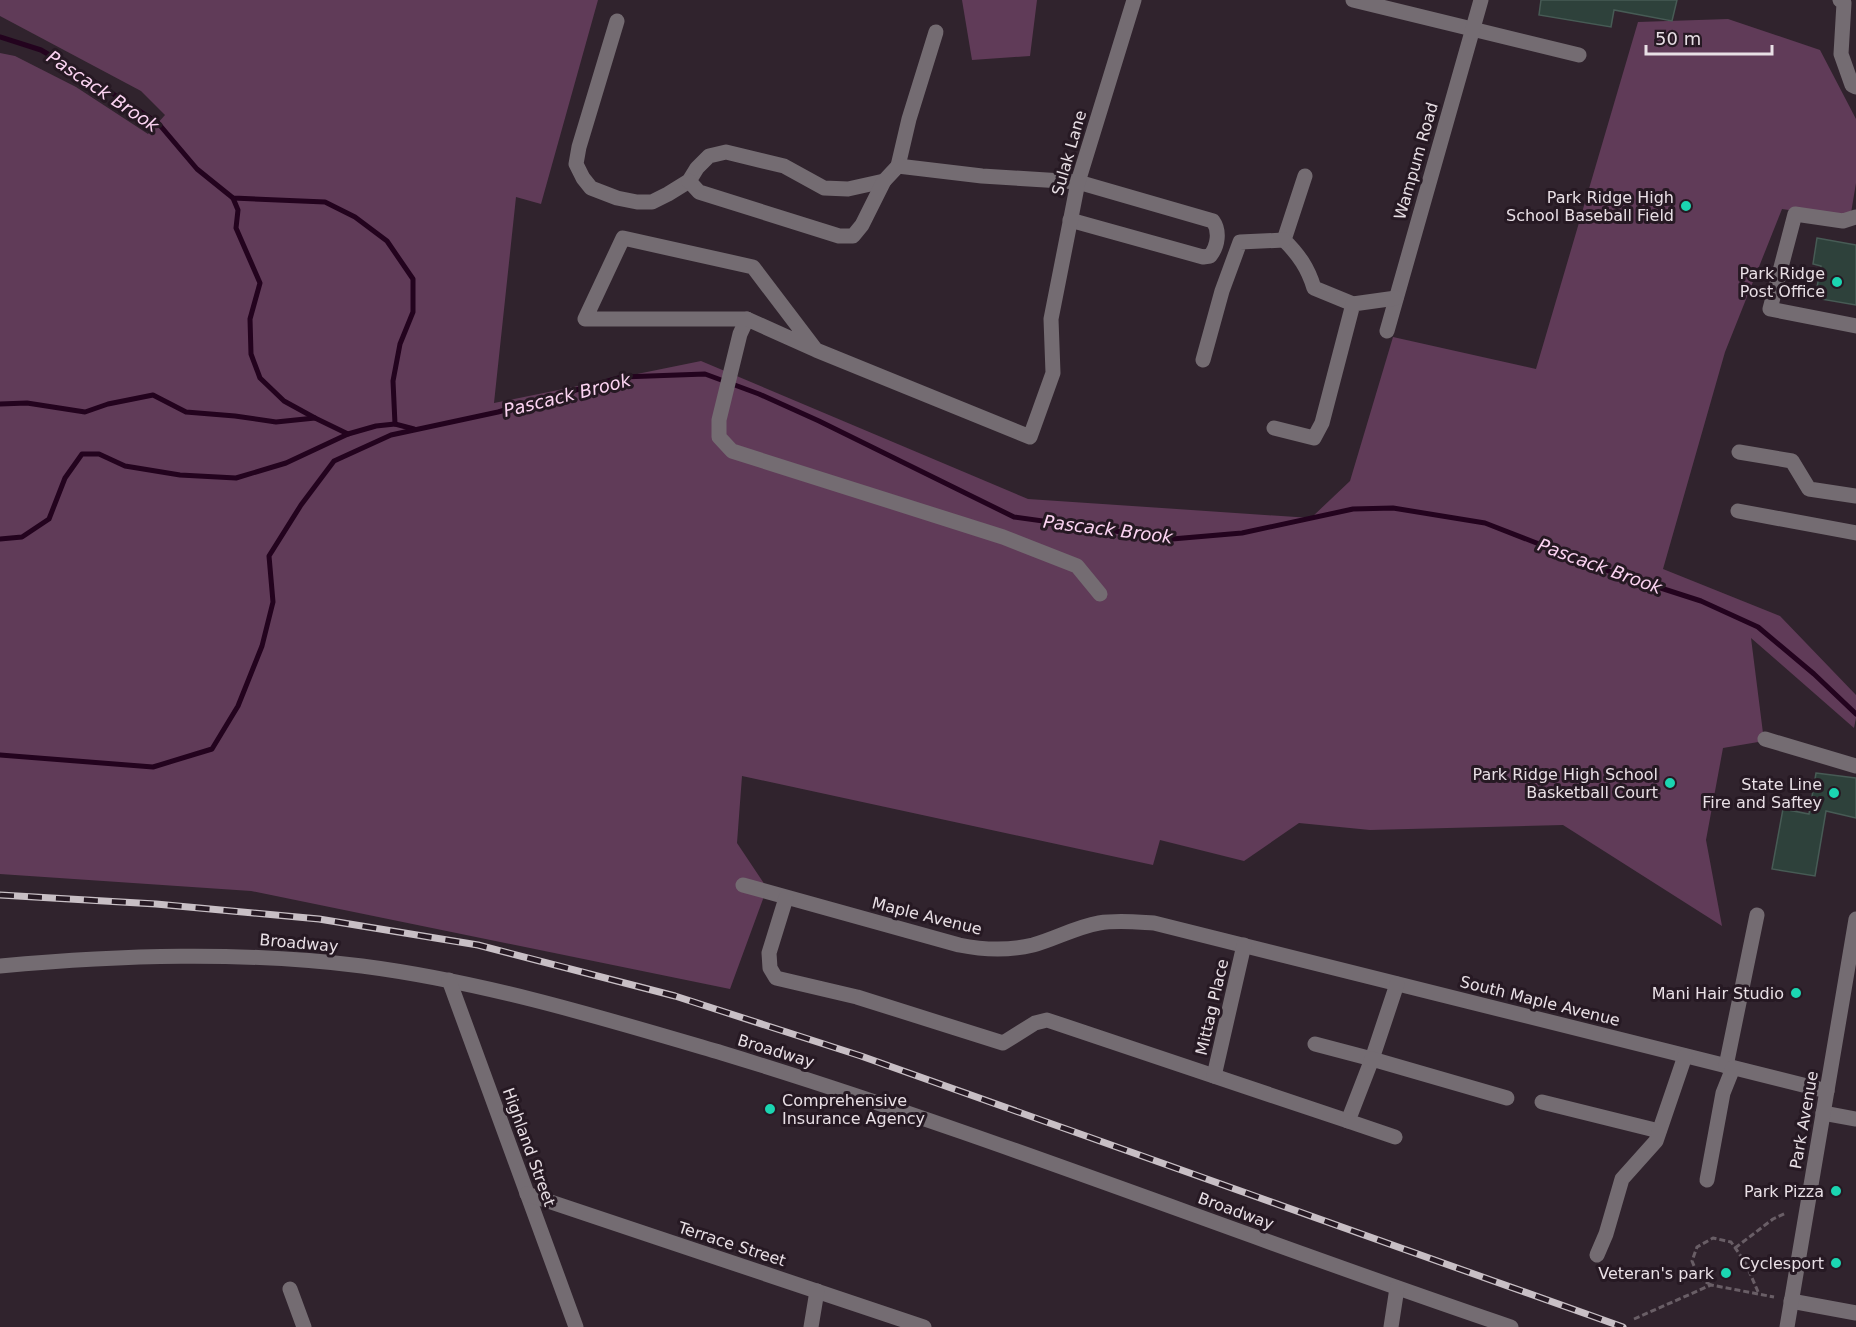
<svg xmlns="http://www.w3.org/2000/svg" width="1856" height="1327" font-family="'DejaVu Sans',sans-serif">
<rect width="100%" height="100%" fill="#30232d"/>
<g fill="#603b58">
<path d="M 0,0 L 598,0 L 541,204 L 516,197 L 494,403 L 701,361 L 1028,499 L 1311,518 L 1350,481 L 1393,337 L 1536,369 L 1638,22 L 1728,19 L 1820,50 L 1856,119 L 1856,183 L 1850,219 L 1782,209 L 1725,352 L 1663,569 L 1780,616 L 1856,695 L 1856,718 L 1854,728 L 1751,638 L 1764,741 L 1723,748 L 1706,840 L 1722,926 L 1563,825 L 1370,830 L 1299,823 L 1244,861 L 1160,840 L 1153,865 L 742,776 L 737,843 L 767,888 L 730,989 L 251,891 L 0,874 L 0,53 L 15,56 L 76,87 L 148,134 L 165,115 L 141,91 L 0,16 Z"/>
<path d="M 962,0 L 1037,0 L 1030,56 L 972,60 Z"/>
</g>
<g fill="none" stroke-linecap="round" stroke-linejoin="round">
<g stroke="#23031e" stroke-width="5">
<path d="M 0,37 L 41,50 L 87,77 L 158,123 L 197,169 L 233,198 L 325,202 L 355,217 L 387,241 L 413,279 L 413,312 L 400,344 L 393,381 L 395,424 L 414,429"/>
<path d="M 233,198 L 238,210 L 236,228 L 260,283 L 250,319 L 251,354 L 260,378 L 284,401 L 315,418 L 348,434"/>
<path d="M 0,404 L 27,403 L 85,412 L 108,404 L 153,395 L 186,412 L 235,416 L 276,422 L 315,418"/>
<path d="M 0,539 L 22,537 L 49,519 L 65,478 L 82,454 L 99,454 L 125,466 L 180,475 L 236,478 L 286,463 L 348,434 L 376,426 L 395,424"/>
<path d="M 0,755 L 153,767 L 212,749 L 238,706 L 262,646 L 273,602 L 269,556 L 301,505 L 334,461 L 391,435 L 498,412 L 622,377 L 705,374 L 759,394 L 819,421 L 1014,517 L 1172,539 L 1242,533 L 1353,509 L 1393,508 L 1485,523 L 1611,572 L 1701,601 L 1758,627 L 1814,674 L 1856,714"/>
</g>
</g>
<g fill="#2e413b" stroke="#475b55" stroke-width="1.5">
<path d="M 1541,0 L 1677,0 L 1672,21 L 1614,10 L 1611,27 L 1539,15 Z"/>
<path d="M 1817,238 L 1856,245 L 1856,305 L 1815,298 L 1821,266 L 1813,264 Z"/>
<path d="M 1816,773 L 1856,778 L 1856,818 L 1826,811 L 1815,876 L 1772,869 L 1783,809 L 1809,814 Z"/>
</g>
<g fill="none" stroke-linecap="round" stroke-linejoin="round">
<g stroke="#695e66" stroke-width="3" stroke-dasharray="6 3" stroke-linecap="butt">
<path d="M 1735,1248 L 1773,1219 L 1786,1213"/>
<path d="M 1711,1285 L 1699,1278 L 1692,1261 L 1697,1247 L 1713,1238 L 1731,1242 L 1745,1262 L 1759,1294"/>
<path d="M 1634,1319 L 1711,1285 L 1774,1297"/>
</g>
<g stroke="#746c72" stroke-width="15">
<path d="M 1353,0 L 1579,55"/>
<path d="M 1840,0 L 1844,3 L 1841,54 L 1852,85 L 1856,87"/>
<path d="M 617,21 L 579,147 L 576,164 L 583,178 L 591,188 L 617,198 L 637,202 L 652,202 L 668,194 L 689,181 L 697,168 L 709,156 L 726,152 L 784,166 L 824,188 L 848,189 L 884,181"/>
<path d="M 898,166 L 909,119 L 936,32"/>
<path d="M 1305,176 L 1284,240 C 1299,255 1308,268 1314,288 L 1353,304"/>
<path d="M 689,181 L 699,192 L 839,236 L 853,236 L 862,225 L 884,181 L 898,166 L 982,176 L 1078,182 L 1213,221 C 1220,231 1218,246 1210,256 L 1203,257 L 1070,220"/>
<path d="M 1856,217 L 1843,221 L 1795,214 L 1770,309 L 1856,326"/>
<path d="M 747,319 L 740,334 L 719,420 L 719,437 L 732,451 L 1003,537 L 1077,566 L 1100,594"/>
<path d="M 1387,331 L 1481,0"/>
<path d="M 816,350 L 753,267 L 623,238 L 585,319 L 747,319 L 816,350 L 1030,437 L 1053,373 L 1051,319 L 1078,182 L 1134,0"/>
<path d="M 1203,360 L 1222,291 L 1240,242 L 1284,240"/>
<path d="M 1274,428 L 1314,438 L 1322,423 L 1353,304 L 1396,298"/>
<path d="M 1739,452 L 1792,461 L 1809,489 L 1856,496"/>
<path d="M 1738,511 L 1856,533"/>
<path d="M 1765,739 L 1856,766"/>
<path d="M 743,885 L 959,945 C 984,950 1008,951 1033,945 C 1055,939 1076,927 1099,923 C 1117,920 1136,922 1154,923 L 1827,1091"/>
<path d="M 786,898 L 769,953 L 770,968 L 776,978 L 857,997 L 1003,1043 L 1035,1023 L 1047,1020 L 1348,1121"/>
<path d="M 0,966 C 121,955 241,951 362,966 C 485,982 603,1018 722,1053 C 988,1134 1247,1238 1511,1327"/>
<path d="M 449,980 L 576,1327"/>
<path d="M 1315,1044 L 1372,1059 L 1397,984"/>
<path d="M 1726,1066 L 1757,915"/>
<path d="M 1214,1076 L 1244,945"/>
<path d="M 1542,1102 L 1659,1131"/>
<path d="M 1823,1113 L 1856,1119"/>
<path d="M 1395,1137 L 1348,1121 L 1372,1059 L 1507,1098"/>
<path d="M 1707,1180 L 1723,1093 L 1733,1068"/>
<path d="M 527,1194 L 924,1327"/>
<path d="M 1597,1255 L 1606,1234 L 1622,1179 L 1656,1141 L 1685,1056"/>
<path d="M 290,1289 L 304,1327"/>
<path d="M 1791,1301 L 1856,1313"/>
<path d="M 811,1327 L 817,1291"/>
<path d="M 1391,1327 L 1397,1288"/>
<path d="M 1787,1327 L 1856,919"/>
</g>
<defs>
<path id="rail" d="M 0,895 L 156,904 L 319,919 L 478,945 L 675,996 L 861,1056 L 1623,1327"/>
</defs>
<use href="#rail" stroke="#c8bfc5" stroke-width="7"/>
<use href="#rail" stroke="#261923" stroke-width="4.5" stroke-dasharray="14" stroke-linecap="butt"/>
</g>
<g fill="#1bd5b1" stroke="#261923" stroke-width="2">
<circle cx="1686" cy="206" r="6"/>
<circle cx="1837" cy="282" r="6"/>
<circle cx="1670" cy="783" r="6"/>
<circle cx="1834" cy="793" r="6"/>
<circle cx="1796" cy="993" r="6"/>
<circle cx="770" cy="1109" r="6"/>
<circle cx="1836" cy="1191" r="6"/>
<circle cx="1836" cy="1263" r="6"/>
<circle cx="1726" cy="1273" r="6"/>
</g>
<g text-anchor="middle" dominant-baseline="central" stroke-width="6" stroke-linejoin="round" paint-order="stroke">
<g font-size="16" fill="#e8dfe5" stroke="#261923">
<text transform="translate(1069 153) rotate(-74)">Sulak Lane</text>
<text transform="translate(1416 161) rotate(-74)">Wampum Road</text>
<text transform="translate(927 916) rotate(14)">Maple Avenue</text>
<text transform="translate(299 943) rotate(5)">Broadway</text>
<text transform="translate(1540 1001) rotate(14)">South Maple Avenue</text>
<text transform="translate(1212 1007) rotate(-77)">Mittag Place</text>
<text transform="translate(776 1051) rotate(17)">Broadway</text>
<text transform="translate(1804 1120) rotate(-80)">Park Avenue</text>
<text transform="translate(529 1147) rotate(70)">Highland Street</text>
<text transform="translate(1236 1211) rotate(20)">Broadway</text>
<text transform="translate(732 1244) rotate(18)">Terrace Street</text>
</g>
<g font-size="16" fill="#e8dfe5" stroke="#261923" text-anchor="end">
<text x="1674" y="197">Park Ridge High<tspan x="1674" dy="18">School Baseball Field</tspan></text>
<text x="1825" y="273">Park Ridge<tspan x="1825" dy="18">Post Office</tspan></text>
<text x="1658" y="774">Park Ridge High School<tspan x="1658" dy="18">Basketball Court</tspan></text>
<text x="1822" y="784">State Line<tspan x="1822" dy="18">Fire and Saftey</tspan></text>
<text x="1784" y="993">Mani Hair Studio</text>
<text x="782" y="1100" text-anchor="start">Comprehensive<tspan x="782" dy="18">Insurance Agency</tspan></text>
<text x="1824" y="1191">Park Pizza</text>
<text x="1824" y="1263">Cyclesport</text>
<text x="1714" y="1273">Veteran's park</text>
</g>
<g font-size="18" font-style="italic" fill="#fcd4f2" stroke="#261923">
<text transform="translate(103 91) rotate(34)">Pascack Brook</text>
<text transform="translate(567 395) rotate(-14)">Pascack Brook</text>
<text transform="translate(1108 529) rotate(7)">Pascack Brook</text>
<text transform="translate(1600 566) rotate(20)">Pascack Brook</text>
</g>
</g>
<path d="M1646 45v9h126v-9" fill="none" stroke="#e8dfe5" stroke-width="3"/>
<text x="1655" y="45" font-size="18" fill="#e8dfe5" stroke="#261923" stroke-width="4.5" paint-order="stroke">50 m</text>
</svg>
